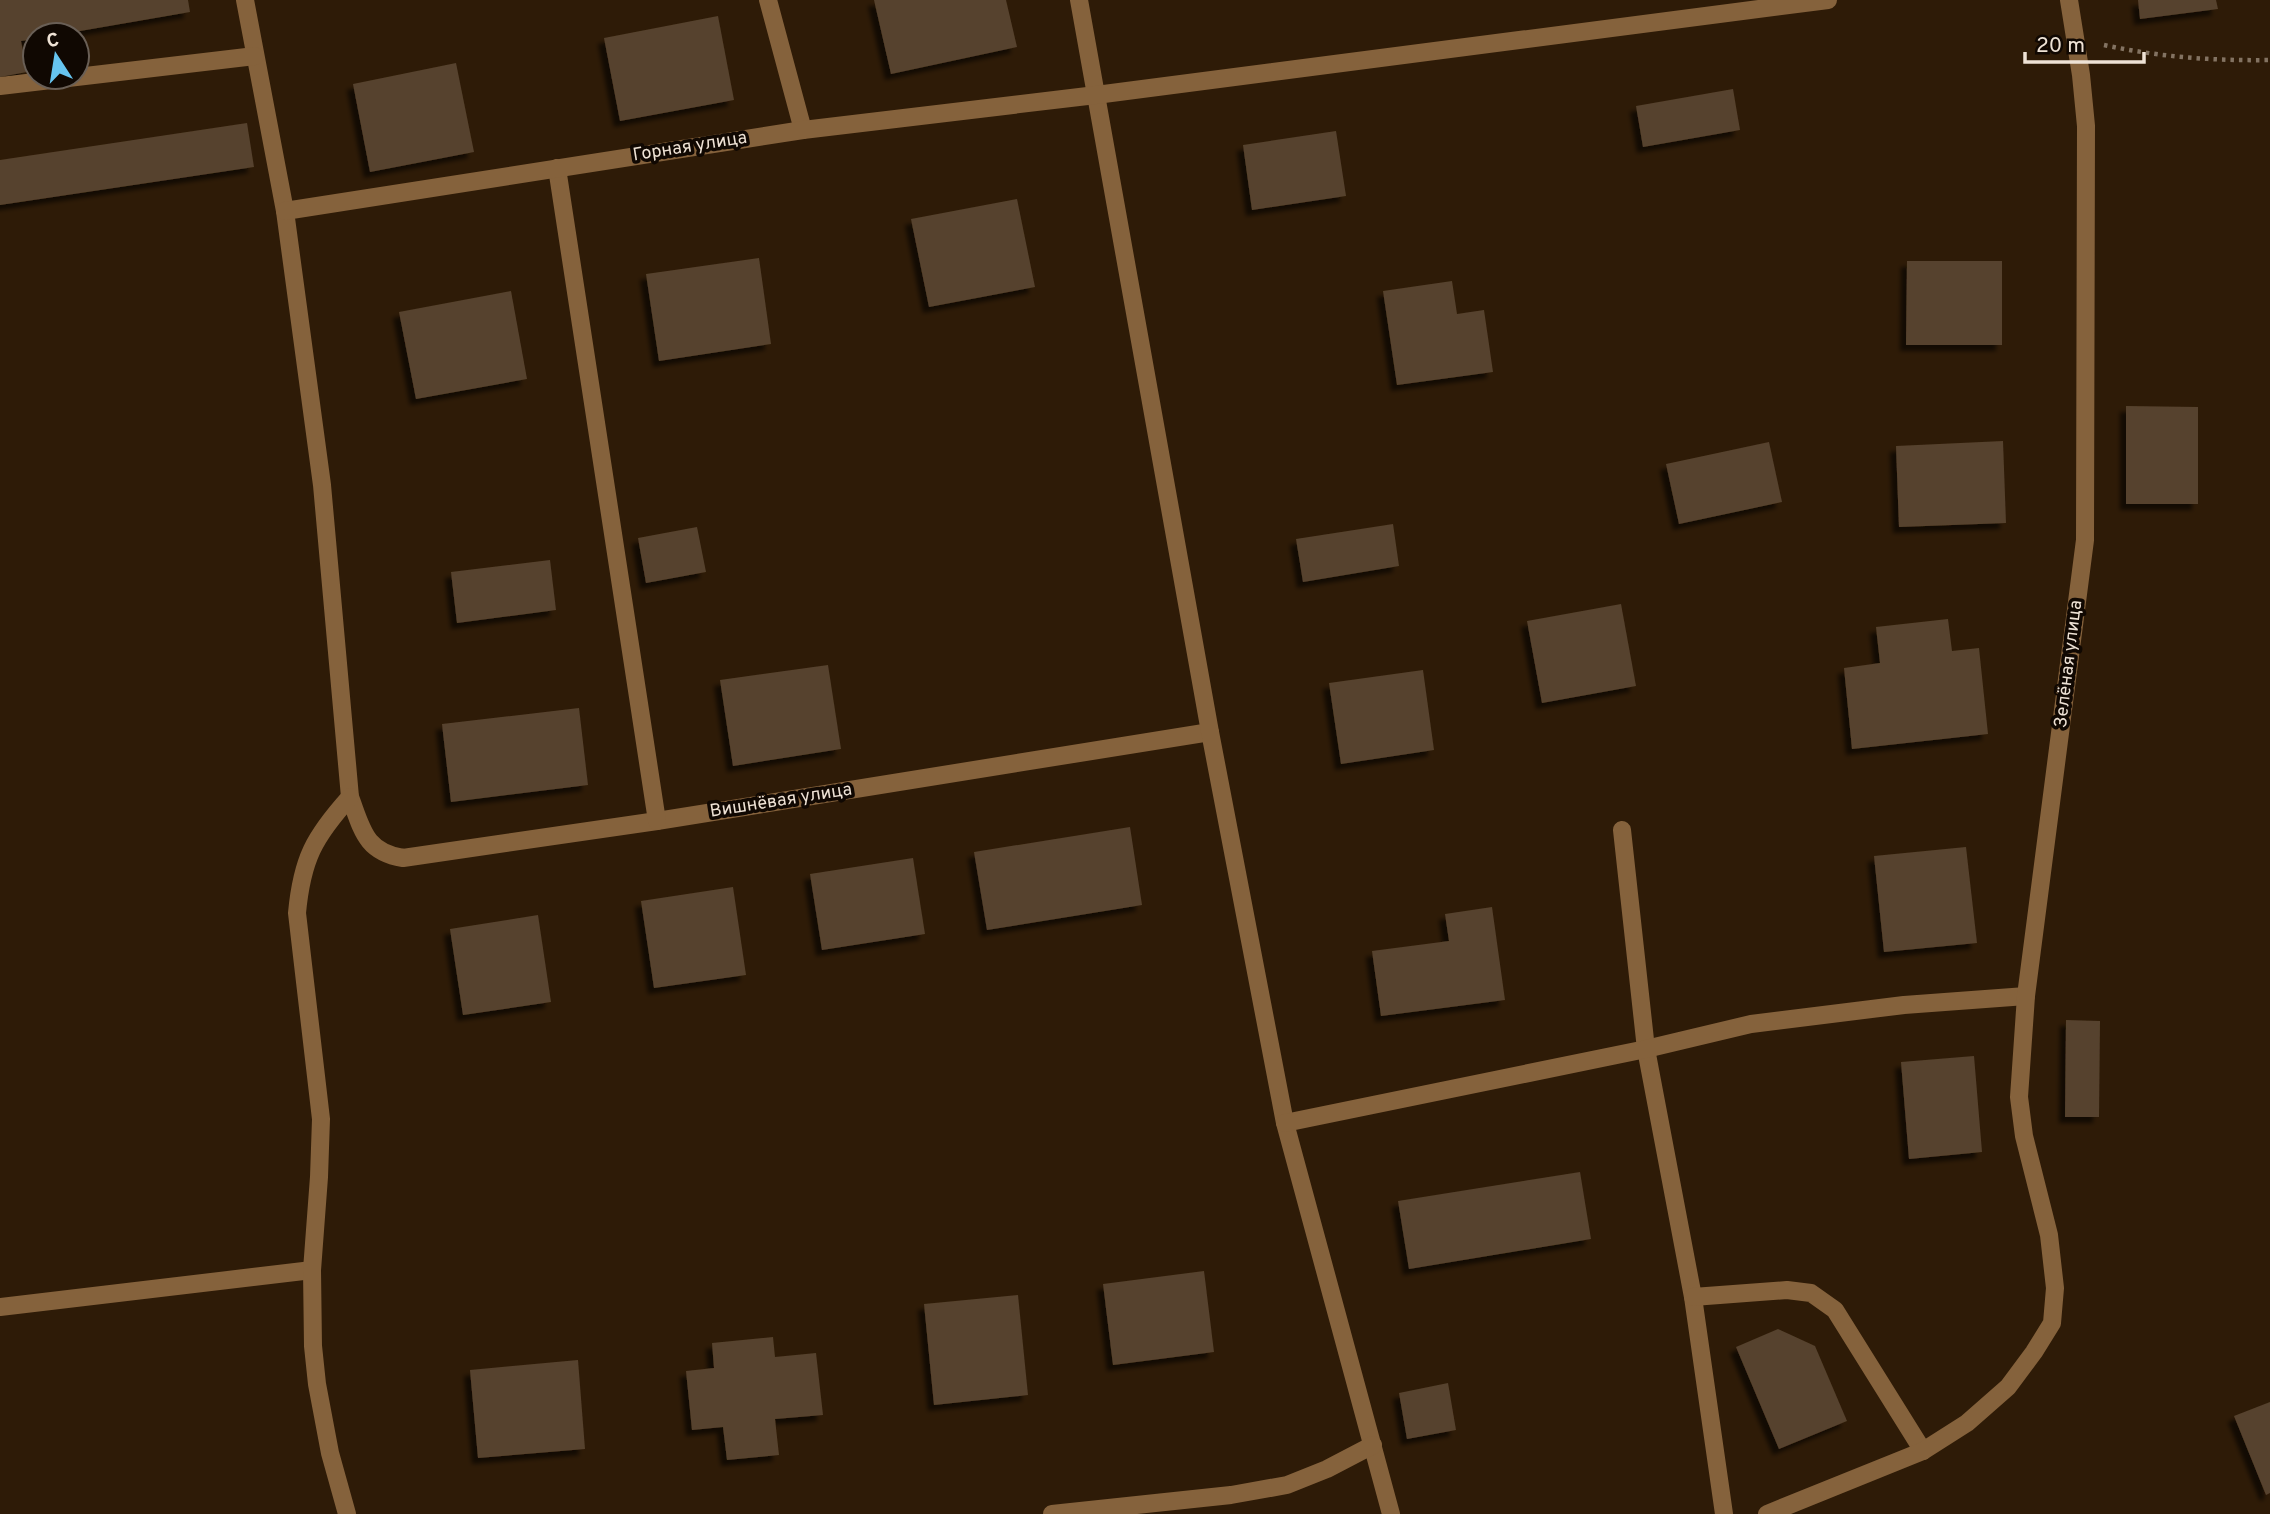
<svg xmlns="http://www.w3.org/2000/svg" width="2270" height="1514" font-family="Overpass,sans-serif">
<defs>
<filter id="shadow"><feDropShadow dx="-6" dy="6" stdDeviation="2" flood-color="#0009"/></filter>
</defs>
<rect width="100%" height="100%" fill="#2e1b07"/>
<g fill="#56422d" filter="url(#shadow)">
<path d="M 0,0 L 188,0 L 190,12 L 57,35 L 35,35 L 35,39 L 21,41 L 27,72 L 0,77 Z"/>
<path d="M 874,0 L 1006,0 L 1017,47 L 891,74 Z"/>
<path d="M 2138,0 L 2216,0 L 2218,9 L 2140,19 Z"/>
<path d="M 718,16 L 734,100 L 620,121 L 604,38 Z"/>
<path d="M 456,63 L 474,152 L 370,172 L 353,84 Z"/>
<path d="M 1733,89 L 1740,130 L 1643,147 L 1636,106 Z"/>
<path d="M 247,123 L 254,167 L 0,205 L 0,160 Z"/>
<path d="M 1336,131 L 1346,196 L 1252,210 L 1243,145 Z"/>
<path d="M 1017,199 L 1035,287 L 929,307 L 911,219 Z"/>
<path d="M 759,258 L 771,344 L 659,361 L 646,274 Z"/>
<path d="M 1907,261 L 2002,261 L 2002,345 L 1906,345 Z"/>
<path d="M 1452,281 L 1457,314 L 1484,310 L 1493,372 L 1397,385 L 1383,291 Z"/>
<path d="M 511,291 L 527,379 L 416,399 L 399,312 Z"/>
<path d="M 2126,406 L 2198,407 L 2198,504 L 2126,504 Z"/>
<path d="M 2003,441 L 2006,523 L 1899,527 L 1896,446 Z"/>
<path d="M 1769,442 L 1782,502 L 1679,524 L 1666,464 Z"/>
<path d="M 1393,524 L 1399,566 L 1303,582 L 1296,539 Z"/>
<path d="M 697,527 L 706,572 L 646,583 L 638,538 Z"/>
<path d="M 550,560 L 556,610 L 457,623 L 451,572 Z"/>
<path d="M 1621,604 L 1636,686 L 1542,703 L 1527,621 Z"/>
<path d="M 1948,619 L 1952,651 L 1979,648 L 1988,734 L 1852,749 L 1844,668 L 1880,663 L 1876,627 Z"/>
<path d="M 828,665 L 841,749 L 733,766 L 720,680 Z"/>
<path d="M 1423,670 L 1434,750 L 1341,764 L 1329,683 Z"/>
<path d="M 579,708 L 588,785 L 451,802 L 442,724 Z"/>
<path d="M 1130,827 L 1142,905 L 987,930 L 974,852 Z"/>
<path d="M 1966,847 L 1977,943 L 1884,952 L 1874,856 Z"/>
<path d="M 913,858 L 925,934 L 822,950 L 810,874 Z"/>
<path d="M 733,887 L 746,975 L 654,988 L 641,901 Z"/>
<path d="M 1492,907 L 1505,1000 L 1381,1016 L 1372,951 L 1449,941 L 1445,914 Z"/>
<path d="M 538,915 L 551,1002 L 463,1015 L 450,929 Z"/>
<path d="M 2066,1020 L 2100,1021 L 2099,1117 L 2065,1117 Z"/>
<path d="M 1974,1056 L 1982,1152 L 1909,1159 L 1901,1062 Z"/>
<path d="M 1580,1172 L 1591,1239 L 1409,1269 L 1398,1201 Z"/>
<path d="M 1204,1271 L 1214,1352 L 1113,1365 L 1103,1284 Z"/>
<path d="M 1018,1295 L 1028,1395 L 934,1405 L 924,1304 Z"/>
<path d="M 1778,1329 L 1815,1346 L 1847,1421 L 1779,1449 L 1736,1347 Z"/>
<path d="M 773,1337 L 775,1357 L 816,1353 L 823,1415 L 775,1419 L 779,1455 L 727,1460 L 723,1427 L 692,1430 L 686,1371 L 714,1368 L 712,1343 Z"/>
<path d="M 578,1360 L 585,1449 L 478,1458 L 470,1370 Z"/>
<path d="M 1448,1383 L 1456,1430 L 1407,1439 L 1399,1393 Z"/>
<path d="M 2270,1402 L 2270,1493 L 2266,1495 L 2234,1416 Z"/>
</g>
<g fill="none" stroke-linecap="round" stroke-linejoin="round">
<path stroke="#837362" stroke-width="4.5" stroke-dasharray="3.5 5" stroke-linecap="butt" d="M 2104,45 C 2159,57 2214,61 2270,60"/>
<g stroke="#85623c" stroke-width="18">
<path d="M 245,0 L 285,211 L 322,485 L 350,797 C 362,829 365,852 403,858 L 657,821 L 1210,732"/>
<path d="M 768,0 L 803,130"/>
<path d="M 1079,0 L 1210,732 L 1285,1123 L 1391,1514"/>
<path d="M 0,86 L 255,56"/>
<path d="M 557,168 L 657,821"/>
<path d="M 285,211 L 803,130 L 1096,95 L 1828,0"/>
<path d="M 1622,830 L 1646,1049 L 1693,1297 L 1724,1514"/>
<path d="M 1285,1123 L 1646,1049 L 1751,1024 L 1904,1005 L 2026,996"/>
<path d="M 1693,1297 L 1787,1290 L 1811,1293 L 1835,1310 L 1923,1451"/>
<path d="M 0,1307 L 312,1270"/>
<path d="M 347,1514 L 330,1453 L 317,1384 L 313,1346 L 312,1270 L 319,1177 L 321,1119 L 297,913 C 302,859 314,837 350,797"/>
<path d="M 1052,1514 L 1231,1495 L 1287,1485 L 1327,1469 L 1373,1445"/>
<path d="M 1767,1514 L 1923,1451 L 1967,1423 L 2008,1387 L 2034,1352 L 2052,1323 L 2055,1288 L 2049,1235 L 2024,1136 L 2019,1097 L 2026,996 L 2085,540 L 2086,126 L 2081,75 L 2069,0"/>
</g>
</g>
<g text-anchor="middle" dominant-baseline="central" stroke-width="7" stroke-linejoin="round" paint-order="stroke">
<g font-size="18" fill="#eee2d5" stroke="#100802">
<text transform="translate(690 147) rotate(-9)">Горная улица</text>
<text transform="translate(2069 664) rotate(-83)">Зелёная улица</text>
<text transform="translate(781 801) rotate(-9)">Вишнёвая улица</text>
</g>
</g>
<g transform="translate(56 56) rotate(348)"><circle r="33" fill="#100802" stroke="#695f56" stroke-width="2"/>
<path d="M0-5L12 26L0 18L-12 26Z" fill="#66c4ef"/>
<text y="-10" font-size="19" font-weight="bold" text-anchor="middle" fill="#eee2d5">С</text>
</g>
<path d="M2025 52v10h119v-10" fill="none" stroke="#eee2d5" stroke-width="3.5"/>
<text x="2036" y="52" font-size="21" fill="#eee2d5" stroke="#100802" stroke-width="5" paint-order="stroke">20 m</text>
</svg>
